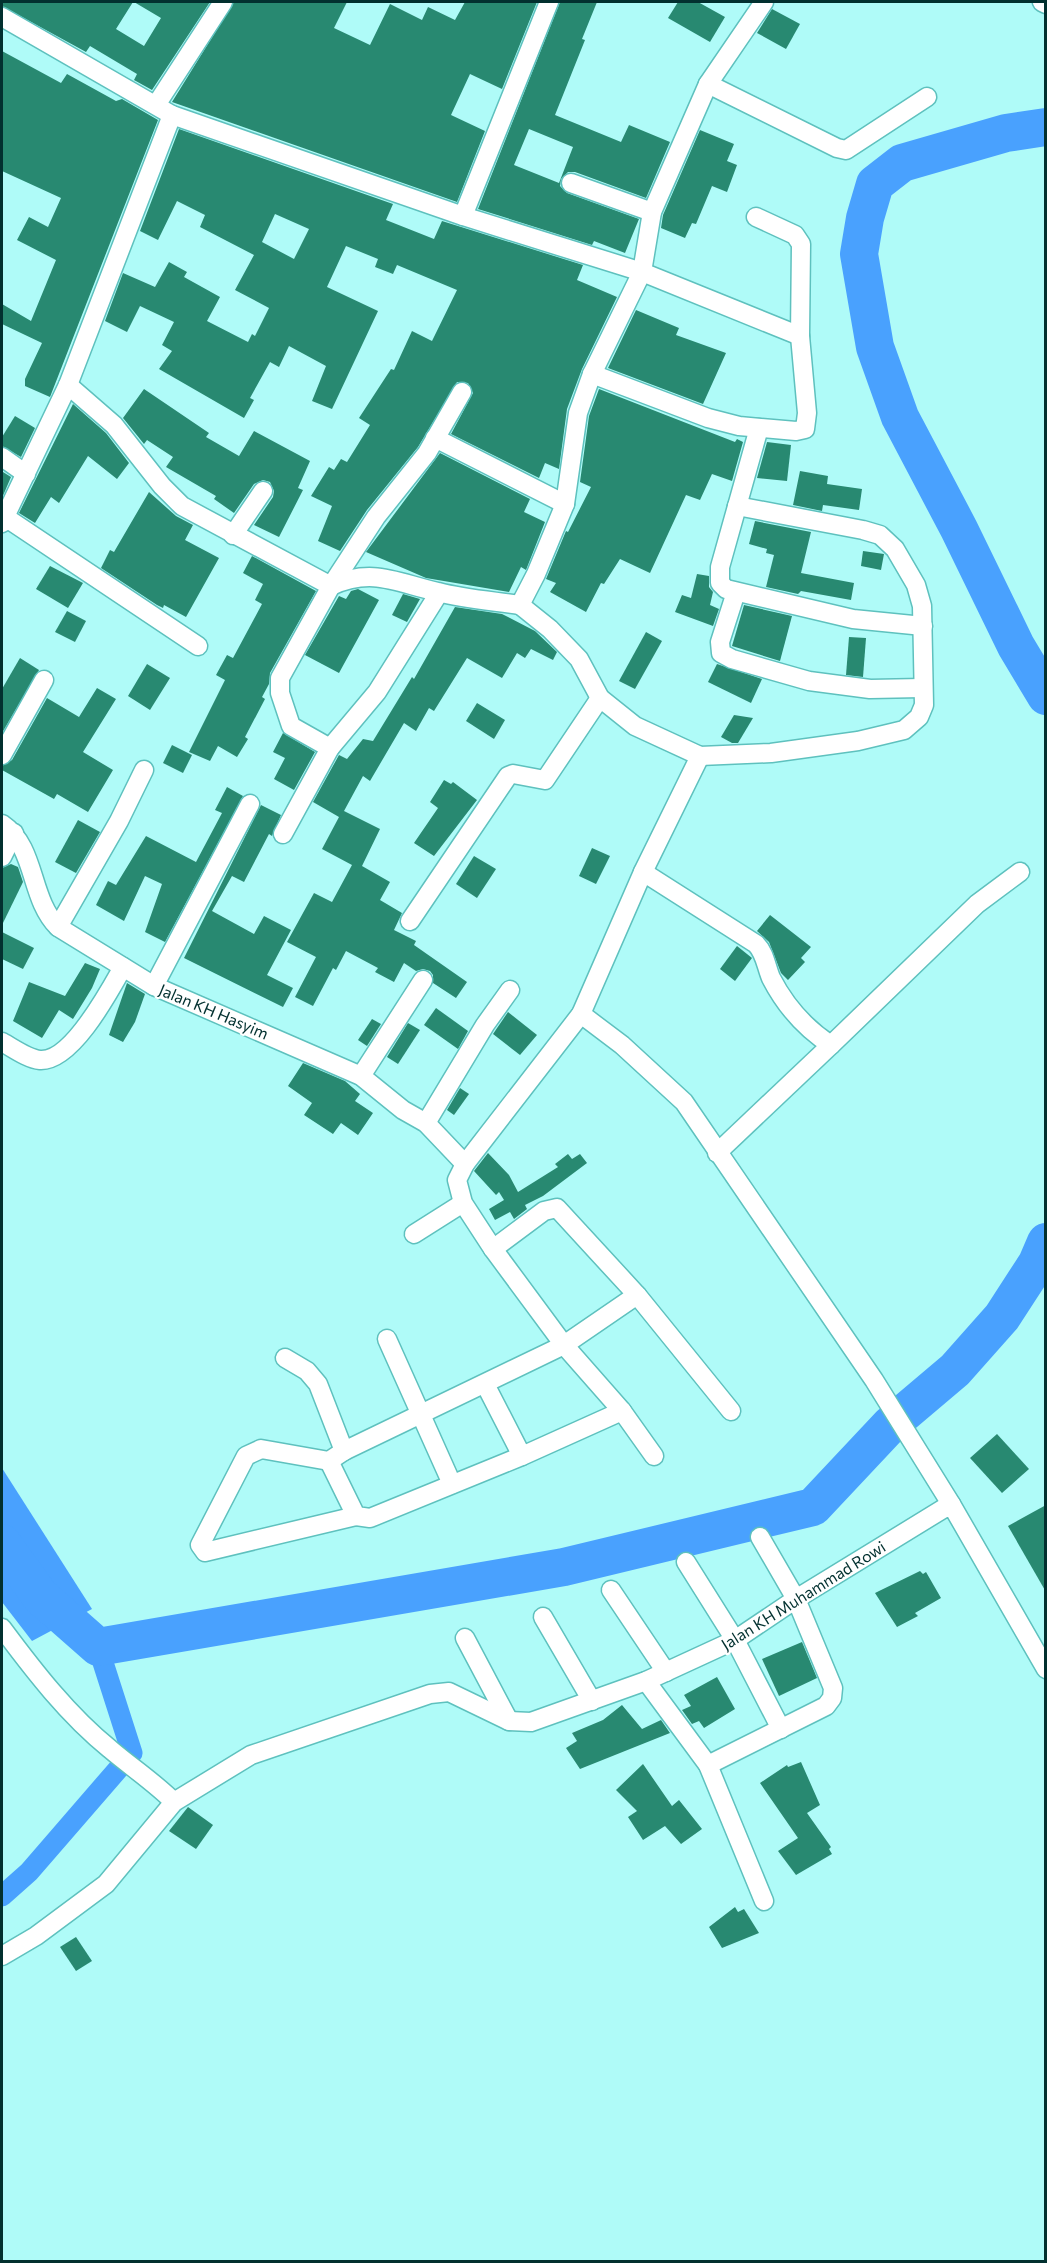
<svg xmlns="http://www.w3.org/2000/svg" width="1047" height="2263" font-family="Commissioner,sans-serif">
<rect width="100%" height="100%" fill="#affbf8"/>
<path fill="#49a1fe" d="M 2,1468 L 92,1609 L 32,1641 L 2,1602 Z"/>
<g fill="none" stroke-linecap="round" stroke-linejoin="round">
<path stroke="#49a1fe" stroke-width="21" d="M 2,1896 L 29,1872 L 132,1753 L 98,1647"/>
<g stroke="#49a1fe" stroke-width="38">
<path d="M 1046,127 L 1006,133 L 902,163 L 875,184 L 865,218 L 859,254 L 875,347 L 900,417 L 959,529 L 1016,646 L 1046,696"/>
<path d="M 2,1543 L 40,1596 L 98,1647 L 564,1567 L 813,1507 L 890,1425 L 955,1370 L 1002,1317 L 1037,1263 L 1046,1242"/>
</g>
</g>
<g fill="#288971" fill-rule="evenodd">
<path d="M 2,2 L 133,2 L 116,29 L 144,46 L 161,18 L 134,2 L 210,2 L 152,90 L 134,80 L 137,74 L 90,46 L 86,52 L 2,6 Z"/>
<path d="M 234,2 L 347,2 L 334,28 L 370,45 L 390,4 L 422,20 L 428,7 L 455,20 L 465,2 L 537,2 L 502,89 L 470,74 L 451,115 L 485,131 L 457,202 L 172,102 Z"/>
<path d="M 560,2 L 597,2 L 582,39 L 585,40 L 555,115 L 621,142 L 629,125 L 670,142 L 646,198 L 575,172 L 568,172 L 561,179 L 560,186 L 567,193 L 639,219 L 625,253 L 594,241 L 592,245 L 478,209 ZM 529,129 L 573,147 L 559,183 L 514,165 Z"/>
<path d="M 678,2 L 698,2 L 725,17 L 710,42 L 668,18 Z"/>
<path d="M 772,9 L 800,24 L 786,49 L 757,33 Z"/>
<path d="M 2,51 L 61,83 L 67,74 L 116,101 L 122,99 L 158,120 L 50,397 L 25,386 L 25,379 L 42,343 L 2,324 L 2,304 L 31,321 L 56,260 L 17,240 L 29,217 L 48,227 L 61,198 L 2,171 Z"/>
<path d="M 179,129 L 393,204 L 386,220 L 434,239 L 442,221 L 583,265 L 577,280 L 617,297 L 582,369 L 567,409 L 559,469 L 545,463 L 539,478 L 451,434 L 473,393 L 468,383 L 457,382 L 418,447 L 367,510 L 340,551 L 318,541 L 332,506 L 311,496 L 329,467 L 334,470 L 341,459 L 347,462 L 370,425 L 359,418 L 391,369 L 394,370 L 412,331 L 432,341 L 457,290 L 397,265 L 393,274 L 375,267 L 378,259 L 346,246 L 327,287 L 378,311 L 332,409 L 312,401 L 326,366 L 289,346 L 279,367 L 270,362 L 250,398 L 254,400 L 244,418 L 159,369 L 172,351 L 162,345 L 174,322 L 140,306 L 127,332 L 105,321 L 123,273 L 155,287 L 169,262 L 187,272 L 184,277 L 220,297 L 207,321 L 248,342 L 252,334 L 255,336 L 269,308 L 235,290 L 254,255 L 200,227 L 205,215 L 177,201 L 158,240 L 140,231 ZM 275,214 L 309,229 L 294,259 L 262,242 Z"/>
<path d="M 700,130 L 734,144 L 727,161 L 737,165 L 727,192 L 712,186 L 696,224 L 692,223 L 685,238 L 661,228 L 663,215 Z"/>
<path d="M 636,310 L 679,328 L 676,335 L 726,353 L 703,404 L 608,368 Z"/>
<path d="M 144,389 L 209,433 L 206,437 L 239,456 L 254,431 L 310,461 L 298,488 L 303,490 L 279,537 L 254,525 L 273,497 L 274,491 L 270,482 L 263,480 L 254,484 L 234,513 L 214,499 L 216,496 L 166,467 L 173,457 L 147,440 L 144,444 L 123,418 Z"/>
<path d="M 599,389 L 735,442 L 737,439 L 743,442 L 732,481 L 712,474 L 700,500 L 686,495 L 650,573 L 620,559 L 604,584 L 601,583 L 586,612 L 550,592 L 556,583 L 546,579 L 566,531 L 568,532 L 591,487 L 580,482 L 589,416 Z"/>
<path d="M 73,404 L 106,433 L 129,463 L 117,479 L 88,456 L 59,503 L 51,497 L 35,523 L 19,513 Z"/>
<path d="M 15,416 L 35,428 L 21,457 L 2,446 L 2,437 Z"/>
<path d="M 767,442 L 791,445 L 787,481 L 757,478 Z"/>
<path d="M 440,453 L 530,499 L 524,512 L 545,522 L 526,570 L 521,567 L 509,592 L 426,578 L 366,552 Z"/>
<path d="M 800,471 L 828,476 L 827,484 L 862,489 L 859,510 L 823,505 L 822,511 L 793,505 Z"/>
<path d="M 3,472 L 11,477 L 2,498 L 2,475 Z"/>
<path d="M 149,492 L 176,516 L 193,525 L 185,540 L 219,558 L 186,617 L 164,605 L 163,608 L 157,605 L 101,568 L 110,550 L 114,552 Z"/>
<path d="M 755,521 L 811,532 L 801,573 L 854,583 L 851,600 L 801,591 L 798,594 L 766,587 L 774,555 L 766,553 L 767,549 L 749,544 Z"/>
<path d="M 863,551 L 884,554 L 881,570 L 861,566 Z"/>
<path d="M 252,556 L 316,591 L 270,673 L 269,684 L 262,697 L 265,699 L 245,737 L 248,739 L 237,757 L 218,746 L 210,761 L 189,752 L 225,680 L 216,675 L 227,655 L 233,658 L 262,604 L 255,600 L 263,584 L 243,573 Z"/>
<path d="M 50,566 L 83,583 L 68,608 L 36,589 Z"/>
<path d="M 697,574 L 709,576 L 709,587 L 713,592 L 710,605 L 719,609 L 713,626 L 675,612 L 682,595 L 691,598 Z"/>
<path d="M 358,589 L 379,600 L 339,673 L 305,655 L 339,596 L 346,599 L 351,591 Z"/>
<path d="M 403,594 L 420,599 L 407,622 L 392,615 Z"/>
<path d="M 744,605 L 792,616 L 780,661 L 732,646 Z"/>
<path d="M 455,607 L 502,614 L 535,631 L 557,652 L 553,660 L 531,649 L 525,658 L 517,653 L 502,678 L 467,658 L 434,711 L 429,708 L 416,731 L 404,723 L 370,781 L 363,776 L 344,811 L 380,829 L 362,866 L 390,882 L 380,900 L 402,913 L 394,930 L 416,941 L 414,945 L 467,982 L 456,998 L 433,983 L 433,975 L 430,971 L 423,969 L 416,971 L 404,963 L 394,982 L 375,972 L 378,968 L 346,951 L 336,970 L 333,968 L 313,1006 L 295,997 L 316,957 L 287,942 L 314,893 L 332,902 L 352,865 L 322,849 L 339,817 L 313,802 L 339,755 L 347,759 L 363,739 L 373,741 L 412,677 L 414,679 Z"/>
<path d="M 67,611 L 86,621 L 75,642 L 55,632 Z"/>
<path d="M 646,632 L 662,641 L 635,689 L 619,681 Z"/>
<path d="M 849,637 L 866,638 L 863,677 L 846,675 Z"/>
<path d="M 20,658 L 39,670 L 2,733 L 2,689 Z"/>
<path d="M 147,664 L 170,678 L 150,710 L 128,696 Z"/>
<path d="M 717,664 L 762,679 L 751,703 L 708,682 Z"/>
<path d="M 97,688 L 116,699 L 83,752 L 113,770 L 88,812 L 57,794 L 54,799 L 2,770 L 2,766 L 12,760 L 47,698 L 79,717 Z"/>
<path d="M 477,703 L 505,720 L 494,739 L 466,721 Z"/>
<path d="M 734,715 L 753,718 L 738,743 L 732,743 L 721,737 Z"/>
<path d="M 283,733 L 315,752 L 294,790 L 274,779 L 285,758 L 273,752 Z"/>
<path d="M 172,745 L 192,755 L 183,773 L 163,763 Z"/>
<path d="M 444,780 L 451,784 L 453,782 L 477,800 L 434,856 L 414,843 L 438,808 L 430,802 Z"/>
<path d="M 227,787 L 243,796 L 165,942 L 145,932 L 162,884 L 145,876 L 124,921 L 96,905 L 108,881 L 116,885 L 146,836 L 196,862 L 222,813 L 215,810 Z"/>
<path d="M 261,805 L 281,815 L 272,836 L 269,834 L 244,882 L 232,876 L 212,911 L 254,934 L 264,916 L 291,930 L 267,975 L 293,988 L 283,1007 L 184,958 Z"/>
<path d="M 78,820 L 100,832 L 76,873 L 55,862 Z"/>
<path d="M 592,848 L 610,856 L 596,884 L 579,876 Z"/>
<path d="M 474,856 L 496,869 L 477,898 L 456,884 Z"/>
<path d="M 11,864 L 18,867 L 23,882 L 2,925 L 2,868 Z"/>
<path d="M 770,915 L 811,947 L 801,958 L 805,962 L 788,980 L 781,973 L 769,942 L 757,931 Z"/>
<path d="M 2,932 L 34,948 L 23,969 L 2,959 Z"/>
<path d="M 737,946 L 752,958 L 735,981 L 720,969 Z"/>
<path d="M 85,963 L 100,969 L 92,988 L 73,1019 L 59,1010 L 42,1038 L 13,1021 L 29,982 L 65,996 Z"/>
<path d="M 127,983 L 145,994 L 135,1022 L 123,1042 L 109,1035 Z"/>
<path d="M 436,1008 L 468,1031 L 458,1049 L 424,1025 Z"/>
<path d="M 508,1012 L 537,1035 L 520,1055 L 493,1034 Z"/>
<path d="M 372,1019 L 381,1024 L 367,1046 L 358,1040 Z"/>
<path d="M 408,1023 L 420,1030 L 398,1064 L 387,1057 Z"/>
<path d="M 303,1063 L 345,1081 L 360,1094 L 355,1101 L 373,1113 L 358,1135 L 341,1123 L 333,1134 L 304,1115 L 312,1103 L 288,1086 Z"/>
<path d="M 460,1088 L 469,1094 L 454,1115 L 447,1110 Z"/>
<path d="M 488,1153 L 509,1175 L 518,1192 L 558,1167 L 555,1164 L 568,1154 L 572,1159 L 580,1154 L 587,1163 L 543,1196 L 525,1205 L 527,1209 L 514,1219 L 510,1212 L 495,1220 L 489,1209 L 504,1200 L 499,1192 L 496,1195 L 474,1171 Z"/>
<path d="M 997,1434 L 1029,1469 L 1002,1493 L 970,1458 Z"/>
<path d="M 1046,1505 L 1046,1592 L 1008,1526 Z"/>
<path d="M 920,1571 L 923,1574 L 926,1572 L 941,1598 L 915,1613 L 918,1616 L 897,1627 L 875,1593 Z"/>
<path d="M 802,1642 L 817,1678 L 779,1696 L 762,1659 Z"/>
<path d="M 717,1677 L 735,1709 L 704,1728 L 699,1721 L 692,1724 L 682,1710 L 691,1706 L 684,1695 Z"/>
<path d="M 622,1705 L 642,1729 L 661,1720 L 670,1733 L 580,1769 L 566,1748 L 577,1741 L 572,1733 L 603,1720 Z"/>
<path d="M 801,1762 L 820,1805 L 807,1813 L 831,1847 L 829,1849 L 832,1854 L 796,1875 L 778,1851 L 798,1838 L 760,1783 L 787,1765 L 788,1767 Z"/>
<path d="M 643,1764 L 672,1806 L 679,1800 L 702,1829 L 681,1844 L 665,1826 L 643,1840 L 628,1817 L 637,1811 L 616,1790 Z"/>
<path d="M 188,1807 L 213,1825 L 196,1849 L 169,1831 Z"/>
<path d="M 735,1907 L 738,1912 L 744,1909 L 759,1933 L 722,1948 L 709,1927 Z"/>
<path d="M 76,1937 L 92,1961 L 76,1971 L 60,1947 Z"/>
</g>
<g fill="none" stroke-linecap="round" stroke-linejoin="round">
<defs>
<g id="street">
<path d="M 1042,2 L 1046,4"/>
<path d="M 2,17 L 172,115 L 463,216 L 642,272 L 800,336"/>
<path d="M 708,84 L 837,148 L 846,150 L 927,97"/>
<path d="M 156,105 L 223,2"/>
<path d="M 571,183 L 652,212"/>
<path d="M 463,216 L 549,2"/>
<path d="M 592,374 L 708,418 L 739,426 L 796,431 L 805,429 L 807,413 L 800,336 L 801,244 L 795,235 L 756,217"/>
<path d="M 68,385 L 114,425 L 162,486 L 182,506 L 331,586"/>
<path d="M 759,428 L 720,567 L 720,583 L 726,589 L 853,619 L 923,626"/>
<path d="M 435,438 L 565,504"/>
<path d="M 2,457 L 26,474"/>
<path d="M 5,517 L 198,646"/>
<path d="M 2,523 L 68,385 L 172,115"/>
<path d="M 233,535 L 263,491"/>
<path d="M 331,586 C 373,567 397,583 438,592 C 464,599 493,601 520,605 L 536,574 L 565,504 L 578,413 L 592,374 L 642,272 L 652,212 L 708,84 L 764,2"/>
<path d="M 736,592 L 720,642 L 721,653 L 732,659 L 809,681 L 870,689 L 922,688"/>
<path d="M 520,605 L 550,629 L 579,659 L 600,698 L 635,726 L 700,756 L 771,753 L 858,741 L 904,730 L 919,717 L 924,705 L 922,606 L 916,585 L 895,549 L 880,535 L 863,530 L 737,506"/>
<path d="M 330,748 L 291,726 L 280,693 L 280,678 L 331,586 L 376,517 L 427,453 L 462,392"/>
<path d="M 2,755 L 44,680"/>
<path d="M 2,824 C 37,848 29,898 58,927 L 154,986 L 361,1076 L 403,1110 L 426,1123 L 465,1164"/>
<path d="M 283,834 L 330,748 L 377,692 L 439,593"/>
<path d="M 2,857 L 14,833"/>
<path d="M 643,872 L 756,944 C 765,953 766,966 771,978 C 785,1005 806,1029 831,1045 L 977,904 L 1020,872"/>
<path d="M 410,921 L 508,776 L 513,774 L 545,780 L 600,698"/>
<path d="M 58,927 L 119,821 L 144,770"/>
<path d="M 154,986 L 250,804"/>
<path d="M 581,1014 L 622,1045 L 684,1102 L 874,1380 L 951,1504"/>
<path d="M 2,1042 C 13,1048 28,1059 40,1060 C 72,1062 110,990 123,967"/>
<path d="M 361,1076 L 423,980"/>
<path d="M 426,1123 L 485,1025 L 510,990"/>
<path d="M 717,1153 L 831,1045"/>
<path d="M 414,1234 L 463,1203"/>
<path d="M 493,1249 L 544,1211 L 557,1208 L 637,1295 L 731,1411"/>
<path d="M 387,1339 L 452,1484"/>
<path d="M 285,1358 L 307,1371 L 318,1384 L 344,1451"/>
<path d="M 485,1384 L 522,1456 L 622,1411"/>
<path d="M 654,1456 L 622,1411 L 564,1345 L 493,1249 L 463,1203 L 457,1180 L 465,1164 L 581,1014 L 643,872 L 700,756"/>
<path d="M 329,1461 L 356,1516 L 370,1518 L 522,1456"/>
<path d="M 356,1516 L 205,1552 L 200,1545 L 246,1456 L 261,1449 L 329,1461 L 344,1451 L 564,1345 L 637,1295"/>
<path d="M 686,1562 L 735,1640 L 781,1729"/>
<path d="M 611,1590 L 666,1672"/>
<path d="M 543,1617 L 592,1701"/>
<path d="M 2,1628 C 34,1671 68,1715 110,1749 C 131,1767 154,1782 174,1802"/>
<path d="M 465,1638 L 509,1721"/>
<path d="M 646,1681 L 708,1765 L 764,1901"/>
<path d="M 708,1765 L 826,1706 L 832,1698 L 833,1688 L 796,1599 L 760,1537"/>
<path d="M 2,1956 L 36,1936 L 106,1884 L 174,1802 L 251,1755 L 430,1694 L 449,1692 L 509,1721 L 531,1722 L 646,1681 L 735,1640 L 796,1599 L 951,1504 L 1046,1669"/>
</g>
</defs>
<use href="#street" stroke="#5ec1be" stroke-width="21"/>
<use href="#street" stroke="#fff" stroke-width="18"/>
</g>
<g text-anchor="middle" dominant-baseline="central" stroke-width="4.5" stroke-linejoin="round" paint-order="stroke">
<g font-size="16" fill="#02302f" stroke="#fff">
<text transform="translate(214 1011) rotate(23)">Jalan KH Hasyim</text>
<text transform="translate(803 1595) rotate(-32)">Jalan KH Muhammad Rowi</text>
</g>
</g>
<rect width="1047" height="2263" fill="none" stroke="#02302f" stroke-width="6"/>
</svg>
